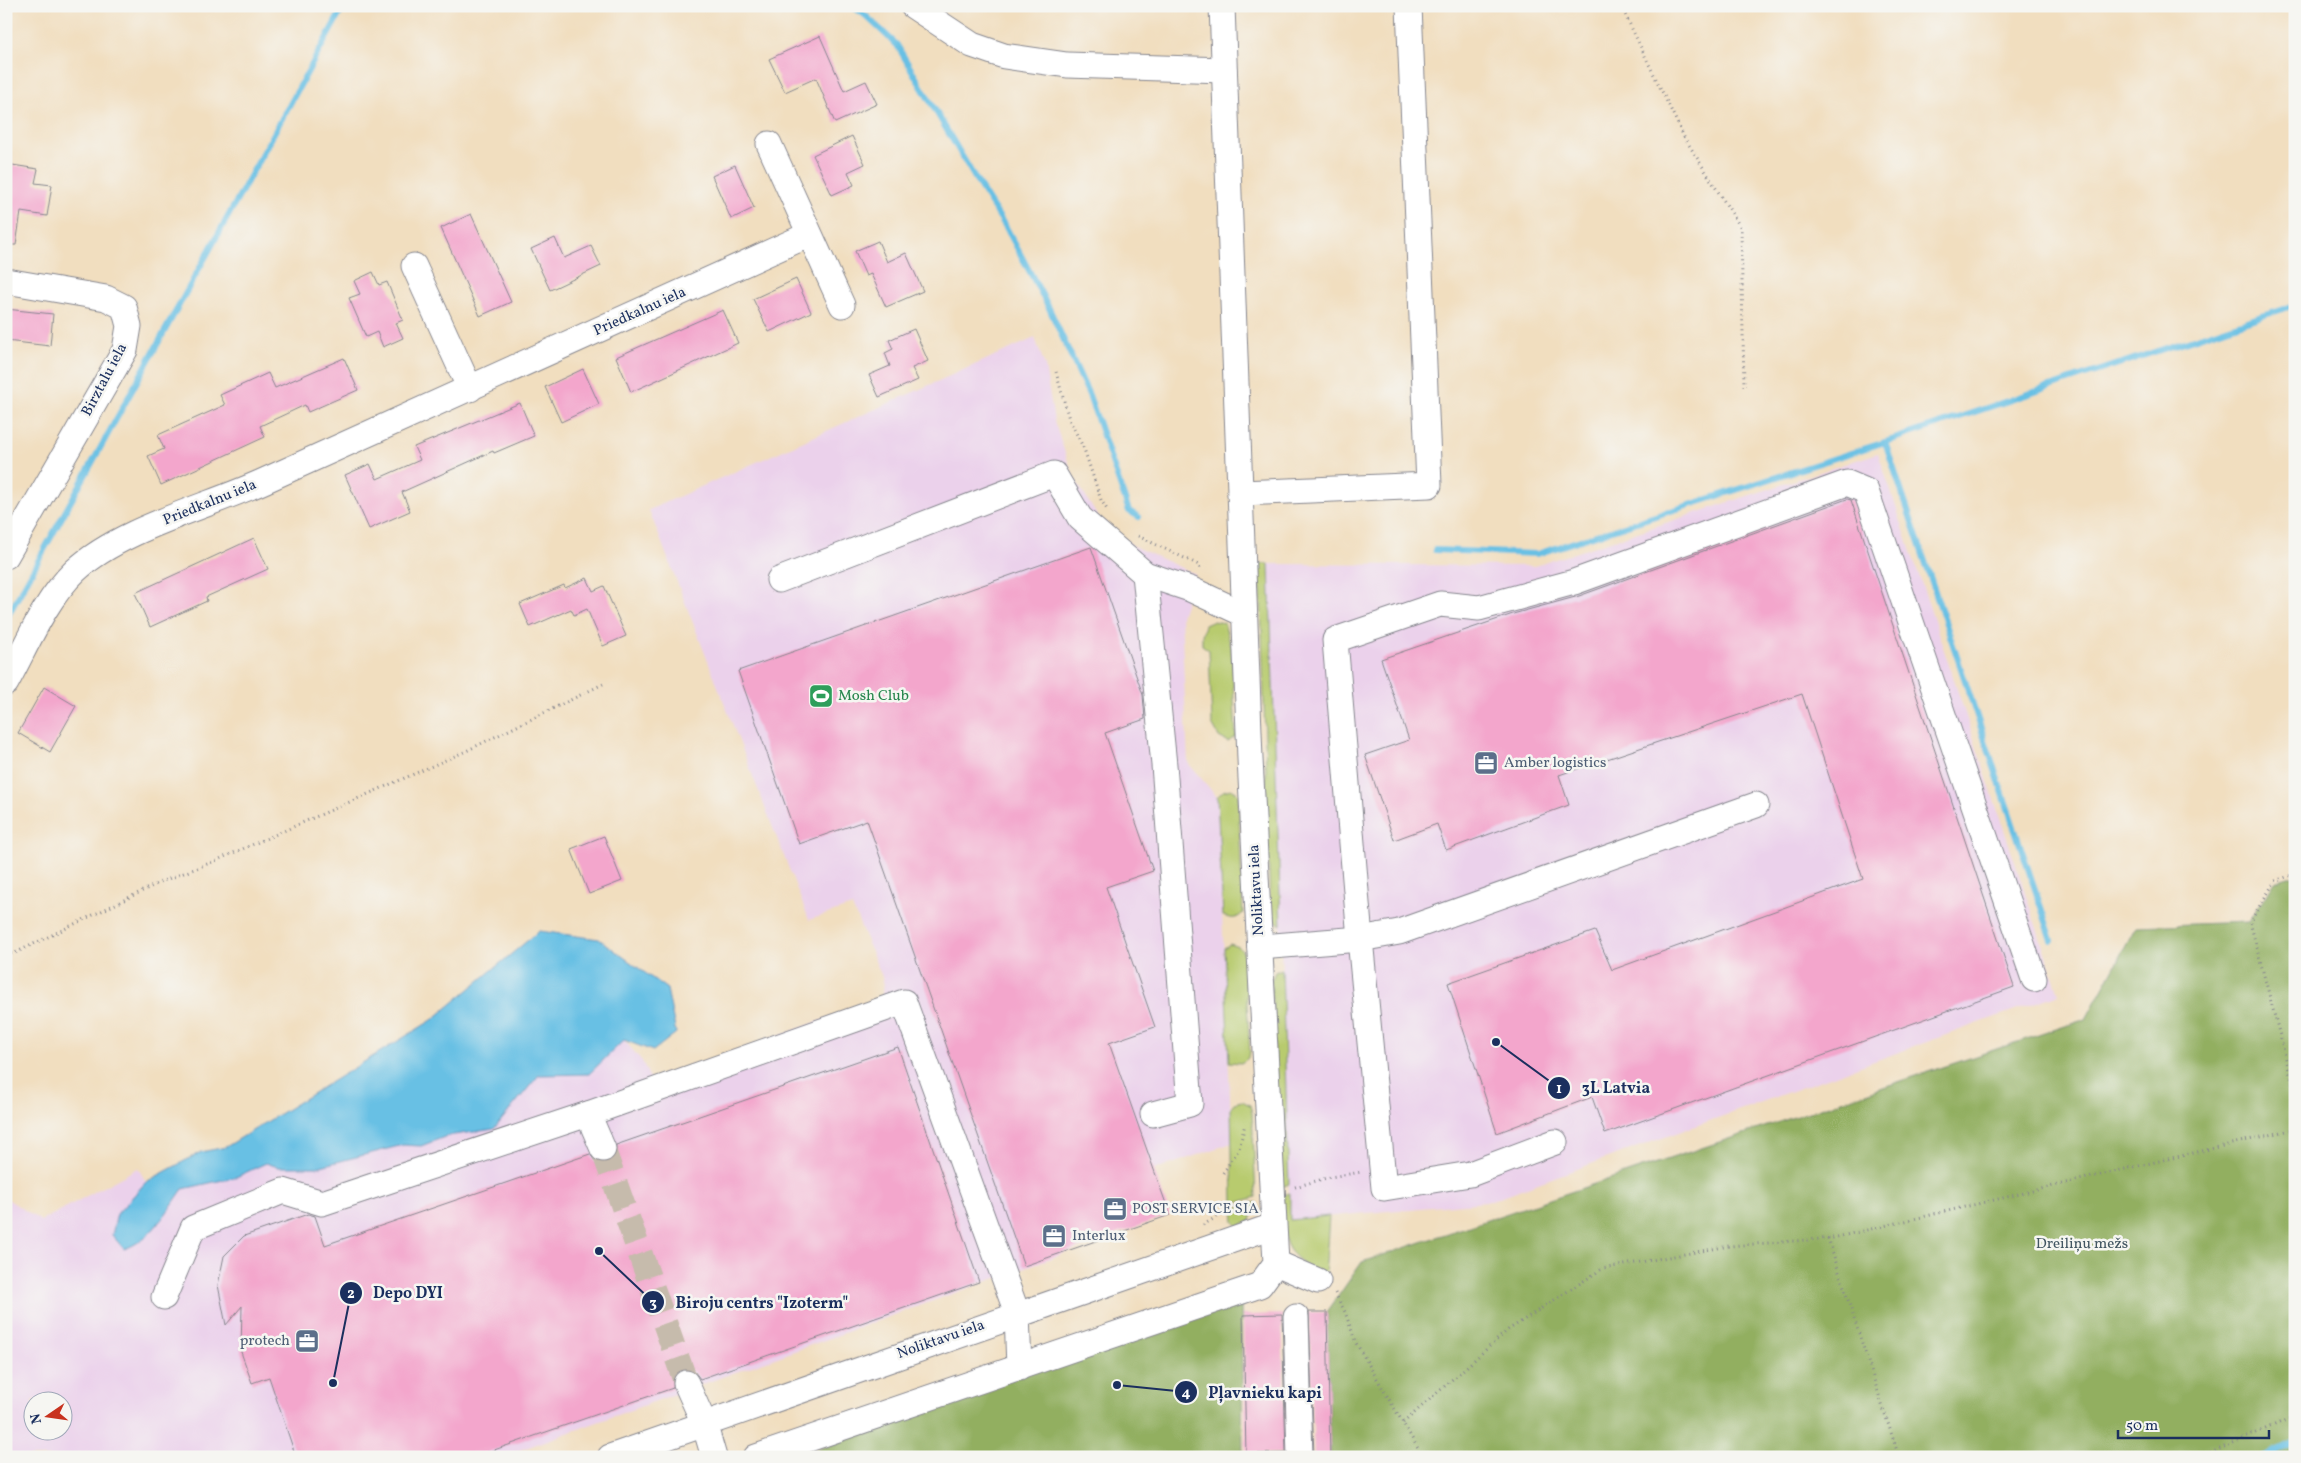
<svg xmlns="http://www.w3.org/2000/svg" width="2301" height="1463" font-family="Vollkorn,serif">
<rect width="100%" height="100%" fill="#f6f6f2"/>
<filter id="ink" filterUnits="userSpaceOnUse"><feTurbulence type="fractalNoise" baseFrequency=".02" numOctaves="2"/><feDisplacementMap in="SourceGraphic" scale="10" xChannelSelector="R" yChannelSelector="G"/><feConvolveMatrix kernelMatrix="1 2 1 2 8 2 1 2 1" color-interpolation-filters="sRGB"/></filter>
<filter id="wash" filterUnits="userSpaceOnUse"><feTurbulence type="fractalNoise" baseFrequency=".0096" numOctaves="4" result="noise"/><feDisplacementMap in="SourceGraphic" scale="20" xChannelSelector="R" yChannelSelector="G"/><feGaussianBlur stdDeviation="1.12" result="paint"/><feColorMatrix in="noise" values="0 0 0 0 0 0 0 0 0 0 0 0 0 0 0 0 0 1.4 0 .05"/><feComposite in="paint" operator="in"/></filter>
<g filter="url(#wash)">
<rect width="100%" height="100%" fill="#f1debf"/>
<g fill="#ebd1eb" fill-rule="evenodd">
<path d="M 1035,338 L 1045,366 L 1054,421 L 1073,476 L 1098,517 L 1133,546 L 1195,574 L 1181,616 L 1188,763 L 1217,797 L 1232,1143 L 1154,1170 L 1170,1215 L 501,1457 L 6,1457 L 6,1198 L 41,1221 L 138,1168 L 146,1182 L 117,1214 L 154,1228 L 183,1189 L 236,1177 L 267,1162 L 278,1167 L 317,1167 L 403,1145 L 421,1146 L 447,1136 L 494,1129 L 539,1075 L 589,1074 L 624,1040 L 642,1061 L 652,1083 L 882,998 L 883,979 L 852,906 L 809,920 L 649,510 ZM 32,1400 L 62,1400 L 62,1430 L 32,1430 Z"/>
<path d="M 1878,453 L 2059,994 L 1486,1202 L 1290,1220 L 1269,564 L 1535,566 Z"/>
</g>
<g fill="#b8cb6e" stroke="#6a7d66">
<path d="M 1260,564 L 1269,564 L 1281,925 L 1274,920 L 1270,909 Z"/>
<path d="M 1214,621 L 1224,623 L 1231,646 L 1236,736 L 1228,742 L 1219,737 L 1212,724 L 1209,650 L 1202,645 L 1202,635 L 1205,625 Z"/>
<path d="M 1231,789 L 1238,793 L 1243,913 C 1236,920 1232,919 1223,916 L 1217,797 L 1223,791 Z"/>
<path d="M 1230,944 L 1239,947 L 1244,953 L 1250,1053 L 1247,1059 L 1241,1063 L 1229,1062 L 1224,948 Z"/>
<path d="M 1282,969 L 1289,1184 L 1282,1187 L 1271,981 L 1275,972 Z"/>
<path d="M 1242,1101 L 1250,1105 L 1252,1113 L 1256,1197 L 1233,1204 L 1231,1107 L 1234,1103 Z"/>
<path d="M 1290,1193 L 1290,1220 L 1329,1216 L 1325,1278 C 1280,1249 1283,1247 1283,1195 Z"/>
<path d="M 1256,1202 L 1251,1221 L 1238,1226 L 1234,1222 L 1233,1209 Z"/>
</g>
<g fill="#92af61" stroke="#566f60">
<path d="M 2295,875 L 2295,1457 L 1330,1457 L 1327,1312 L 1362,1262 L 2086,1019 L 2136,926 L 2249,922 L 2275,881 Z"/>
<path d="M 1241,1298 L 1243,1457 L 796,1457 L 1190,1314 Z"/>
</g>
<path fill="#67c0e4" stroke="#4178a1" d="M 539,931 L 599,939 L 667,989 L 676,1033 L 653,1051 L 624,1040 L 589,1074 L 539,1075 L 494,1129 L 447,1136 L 421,1146 L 403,1145 L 317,1167 L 278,1167 L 266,1163 L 236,1177 L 183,1189 C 167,1211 152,1240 124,1249 L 112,1235 L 117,1214 L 146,1182 L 201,1152 L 226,1147 L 432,1020 Z"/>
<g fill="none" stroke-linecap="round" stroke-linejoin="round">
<g stroke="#67c0e4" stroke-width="6">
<path d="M 852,6 L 865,15 L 897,45 L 979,185 L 1007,229 L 1049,308 L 1089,395 L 1129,511 L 1139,517"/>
<path d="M 1885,442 L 2052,940"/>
<path d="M 1435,550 L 1537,554 L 1885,442 L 2295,305"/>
<path d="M 6,619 L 344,6"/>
<path d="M 2265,1457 L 2295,1443"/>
</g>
</g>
<g id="blocks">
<g fill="#f3a6cc">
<path d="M 820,36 L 844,91 L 866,81 L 877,104 L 835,123 L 816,78 L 785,92 L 769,59 Z"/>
<path d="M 852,136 L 865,164 L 848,172 L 854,185 L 832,195 L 813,155 Z"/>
<path d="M 6,164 L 38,169 L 35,183 L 52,185 L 47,216 L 21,212 L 16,245 L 6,245 Z"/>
<path d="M 735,165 L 754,208 L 731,219 L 712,176 Z"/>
<path d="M 471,214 L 511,302 L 480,316 L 441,228 Z"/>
<path d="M 555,238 L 564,258 L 591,246 L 601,266 L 550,290 L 531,249 Z"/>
<path d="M 878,241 L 887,262 L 906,253 L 923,291 L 886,307 L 871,274 L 866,276 L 855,251 Z"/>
<path d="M 373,272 L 379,285 L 387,282 L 403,320 L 396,323 L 403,338 L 383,347 L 377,332 L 366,337 L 349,298 L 360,294 L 354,281 Z"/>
<path d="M 796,279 L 811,312 L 769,332 L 753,299 Z"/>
<path d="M 6,309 L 53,314 L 50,346 L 6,341 Z"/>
<path d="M 723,310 L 738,343 L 631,392 L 616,357 Z"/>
<path d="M 914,329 L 928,361 L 912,368 L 918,380 L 879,397 L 869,375 L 890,366 L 885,353 L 893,349 L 889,340 Z"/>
<path d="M 344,358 L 358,390 L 308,412 L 305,405 L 260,426 L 265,437 L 161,485 L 148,456 L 164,449 L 158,435 L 225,405 L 220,395 L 268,373 L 275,388 Z"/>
<path d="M 583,369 L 599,404 L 561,422 L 545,387 Z"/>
<path d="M 520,403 L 534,436 L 494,453 L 493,451 L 402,492 L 410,511 L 369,529 L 345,475 L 370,464 L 377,479 L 420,460 L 414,447 Z"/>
<path d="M 1847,499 L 1851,500 L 2014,987 L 1605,1134 L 1592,1097 L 1497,1133 L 1448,983 L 1595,931 L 1612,970 L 1863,879 L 1802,694 L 1559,775 L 1569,805 L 1446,850 L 1437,824 L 1394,840 L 1365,755 L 1409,740 L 1381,659 L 1513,614 L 1579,596 Z"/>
<path d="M 254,538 L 268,569 L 206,597 L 207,601 L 150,627 L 135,593 Z"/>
<path d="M 1091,547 L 1143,695 L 1145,719 L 1105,733 L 1153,871 L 1106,887 L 1155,1027 L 1109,1043 L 1170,1215 L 1024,1266 L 867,820 L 799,844 L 738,671 Z"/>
<path d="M 587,578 L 593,591 L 604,586 L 626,636 L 603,646 L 587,609 L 574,615 L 571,609 L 530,627 L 520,604 L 564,585 L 565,588 Z"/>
<path d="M 44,687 L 76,706 L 50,752 L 18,733 Z"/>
<path d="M 604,836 L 622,881 L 589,894 L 571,849 Z"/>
<path d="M 898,1047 L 979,1282 L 700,1379 L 694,1371 L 687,1369 L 681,1370 L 674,1375 L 673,1388 L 474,1457 L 296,1457 L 269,1377 L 252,1383 L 241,1352 L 242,1306 L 226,1325 L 218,1285 L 224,1256 L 244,1236 L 308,1214 L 315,1216 L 325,1245 L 590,1154 L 595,1161 L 601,1163 L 608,1162 L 615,1157 L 616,1145 Z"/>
<path d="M 1309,1312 L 1327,1312 L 1330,1457 L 1314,1457 Z"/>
<path d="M 1282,1314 L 1286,1453 L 1246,1454 L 1243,1315 Z"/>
</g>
</g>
</g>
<g filter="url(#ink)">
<use href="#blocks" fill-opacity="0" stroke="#86868e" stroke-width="1"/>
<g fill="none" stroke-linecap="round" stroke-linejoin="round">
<path stroke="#c6bbac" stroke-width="25" stroke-dasharray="25 12" stroke-linecap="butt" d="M 603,1149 L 686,1383"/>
<defs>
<g id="minor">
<path d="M 913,6 L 972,45 L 1004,56 L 1067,65 L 1224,70"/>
<path d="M 769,144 L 842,305"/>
<path d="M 414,266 L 470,389"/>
<path d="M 6,281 L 106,298 L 124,307 L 129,326 L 125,350 L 6,556"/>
<path d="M 1240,493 L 1429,485 L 1409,6"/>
<path d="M 1145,574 L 1164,765 L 1190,1104 L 1153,1114"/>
<path d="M 779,580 L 1054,474 L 1080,518 L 1145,574 L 1190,589 L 1244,614"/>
<path d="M 6,683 C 27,645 44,601 75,571 C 121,528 208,507 266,480 C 447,399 628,318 808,235"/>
<path d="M 1260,947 L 1360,939 L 1399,932 L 1756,805"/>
<path d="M 588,1114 L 603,1149"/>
<path d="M 1555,1142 L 1470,1174 L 1384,1188 L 1360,939 L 1335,640 L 1440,604 L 1479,608 L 1574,582 L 1847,483 L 1866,491 L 2034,979"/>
<path d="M 1276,1263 L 1318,1281"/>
<path d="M 164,1297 L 193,1228 L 283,1191 L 322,1203 L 588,1114 L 904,1002 L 1017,1313 L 1019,1368"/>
<path d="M 1296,1317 L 1300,1457"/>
<path d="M 686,1383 L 704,1423 L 714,1457"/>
<path d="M 610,1457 L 1273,1226"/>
<path d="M 756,1457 L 1260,1285 L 1276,1263 L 1250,759 L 1222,6"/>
</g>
</defs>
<use href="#minor" stroke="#86868e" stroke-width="27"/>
<g stroke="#86868e" stroke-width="3" stroke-dasharray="1 4" stroke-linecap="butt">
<path d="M 1621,6 L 1684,137 L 1741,228 L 1744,386"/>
<path d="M 1056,372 L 1069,419 L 1084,449 L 1101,500 L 1108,511"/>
<path d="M 1138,536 L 1199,565 L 1200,569"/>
<path d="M 2295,874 L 2275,881 L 2250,922 L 2295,1093"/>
<path d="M 6,954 L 15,953 L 163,881 L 215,861 L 464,752 L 603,684"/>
<path d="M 1223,1173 L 1239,1149 L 1245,1124"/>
<path d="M 1295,1187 L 1330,1177 L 1362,1172"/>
<path d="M 1203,1225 L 1233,1207 L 1251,1201"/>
<path d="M 1828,1238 L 1899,1457"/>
<path d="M 1335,1293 L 1345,1312 L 1356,1343 L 1423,1457"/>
<path d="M 1403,1423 L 1508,1330 L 1602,1269 L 1729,1246 L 1833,1238 L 2295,1129"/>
<path d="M 2201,1457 L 2295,1416"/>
</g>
<use href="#minor" stroke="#fff" stroke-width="25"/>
</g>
</g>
<defs>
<symbol id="stadium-square" viewBox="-11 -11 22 22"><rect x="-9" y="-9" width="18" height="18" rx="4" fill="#2e9e5b" stroke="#f6f6f2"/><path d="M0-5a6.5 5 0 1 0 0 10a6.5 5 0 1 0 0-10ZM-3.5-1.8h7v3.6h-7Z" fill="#fff"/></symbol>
<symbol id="office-square" viewBox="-11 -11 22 22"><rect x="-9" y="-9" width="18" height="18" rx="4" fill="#5c6f8a" stroke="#f6f6f2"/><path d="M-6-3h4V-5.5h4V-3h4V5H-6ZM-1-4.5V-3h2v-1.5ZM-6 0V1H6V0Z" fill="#fff"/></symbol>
</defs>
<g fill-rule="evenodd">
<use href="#stadium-square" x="807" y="682" width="28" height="28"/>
<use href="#office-square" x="1472" y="749" width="28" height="28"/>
<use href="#office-square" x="1101" y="1195" width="28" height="28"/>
<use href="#office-square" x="1040" y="1222" width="28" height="28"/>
<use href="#office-square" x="293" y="1327" width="28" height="28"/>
</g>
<g text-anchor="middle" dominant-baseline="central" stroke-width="5" stroke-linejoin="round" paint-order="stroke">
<g font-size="15" fill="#1b2f5e" stroke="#f6f6f2">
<text transform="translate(640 312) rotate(-24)">Priedkalnu iela</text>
<text transform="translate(105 380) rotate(-62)">Birztalu iela</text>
<text transform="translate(210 503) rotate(-22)">Priedkalnu iela</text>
<text transform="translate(1257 890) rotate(-93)">Noliktavu iela</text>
<text transform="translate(941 1340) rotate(-19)">Noliktavu iela</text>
</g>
<g font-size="15" fill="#27864d" stroke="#f6f6f2" text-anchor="start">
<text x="838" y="696">Mosh Club</text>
</g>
<g font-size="15" fill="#4e5e75" stroke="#f6f6f2" text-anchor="start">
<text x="1504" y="763">Amber logistics</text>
<text x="1132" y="1209">POST SERVICE SIA</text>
<text x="1072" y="1236">Interlux</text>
<text x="290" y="1341" text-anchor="end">protech</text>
</g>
<g font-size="15" fill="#425662" stroke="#f6f6f2">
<text x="2082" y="1244">Dreiliņu mežs</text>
</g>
</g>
<path fill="none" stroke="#1b2f5e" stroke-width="2" d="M1496 1042L1559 1088M333 1383L351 1293M599 1251L653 1302M1117 1385L1186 1392"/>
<g fill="#1b2f5e" stroke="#f6f6f2" stroke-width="2">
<circle cx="1496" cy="1042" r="5"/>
<circle cx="333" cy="1383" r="5"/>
<circle cx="599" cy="1251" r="5"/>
<circle cx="1117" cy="1385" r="5"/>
<circle cx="1559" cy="1088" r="12"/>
<circle cx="351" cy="1293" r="12"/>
<circle cx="653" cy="1302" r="12"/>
<circle cx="1186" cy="1392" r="12"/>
</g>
<g font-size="15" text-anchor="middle" font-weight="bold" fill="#fff">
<text x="1559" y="1093">1</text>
<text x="351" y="1298">2</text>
<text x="653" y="1307">3</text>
<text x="1186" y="1397">4</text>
</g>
<g font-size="16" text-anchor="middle" font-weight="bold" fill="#1b2f5e" stroke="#f6f6f2" stroke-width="5" stroke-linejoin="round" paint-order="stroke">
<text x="1616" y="1093">3L Latvia</text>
<text x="408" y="1298">Depo DYI</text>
<text x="762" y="1308">Biroju centrs "Izoterm"</text>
<text x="1265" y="1398">Pļavnieku kapi</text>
</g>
<rect width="2301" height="1463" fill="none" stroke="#f6f6f2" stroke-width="25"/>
<g transform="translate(48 1416) rotate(257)"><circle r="24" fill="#f6f6f2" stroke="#9ea6b7"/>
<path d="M0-4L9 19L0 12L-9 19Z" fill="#c8321e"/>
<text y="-8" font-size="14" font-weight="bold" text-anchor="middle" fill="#1b2f5e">N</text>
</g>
<path d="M2118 1430v8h151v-8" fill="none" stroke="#1b2f5e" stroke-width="2.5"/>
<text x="2126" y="1430" font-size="15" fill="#1b2f5e" stroke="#f6f6f2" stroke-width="4" paint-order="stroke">50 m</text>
</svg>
